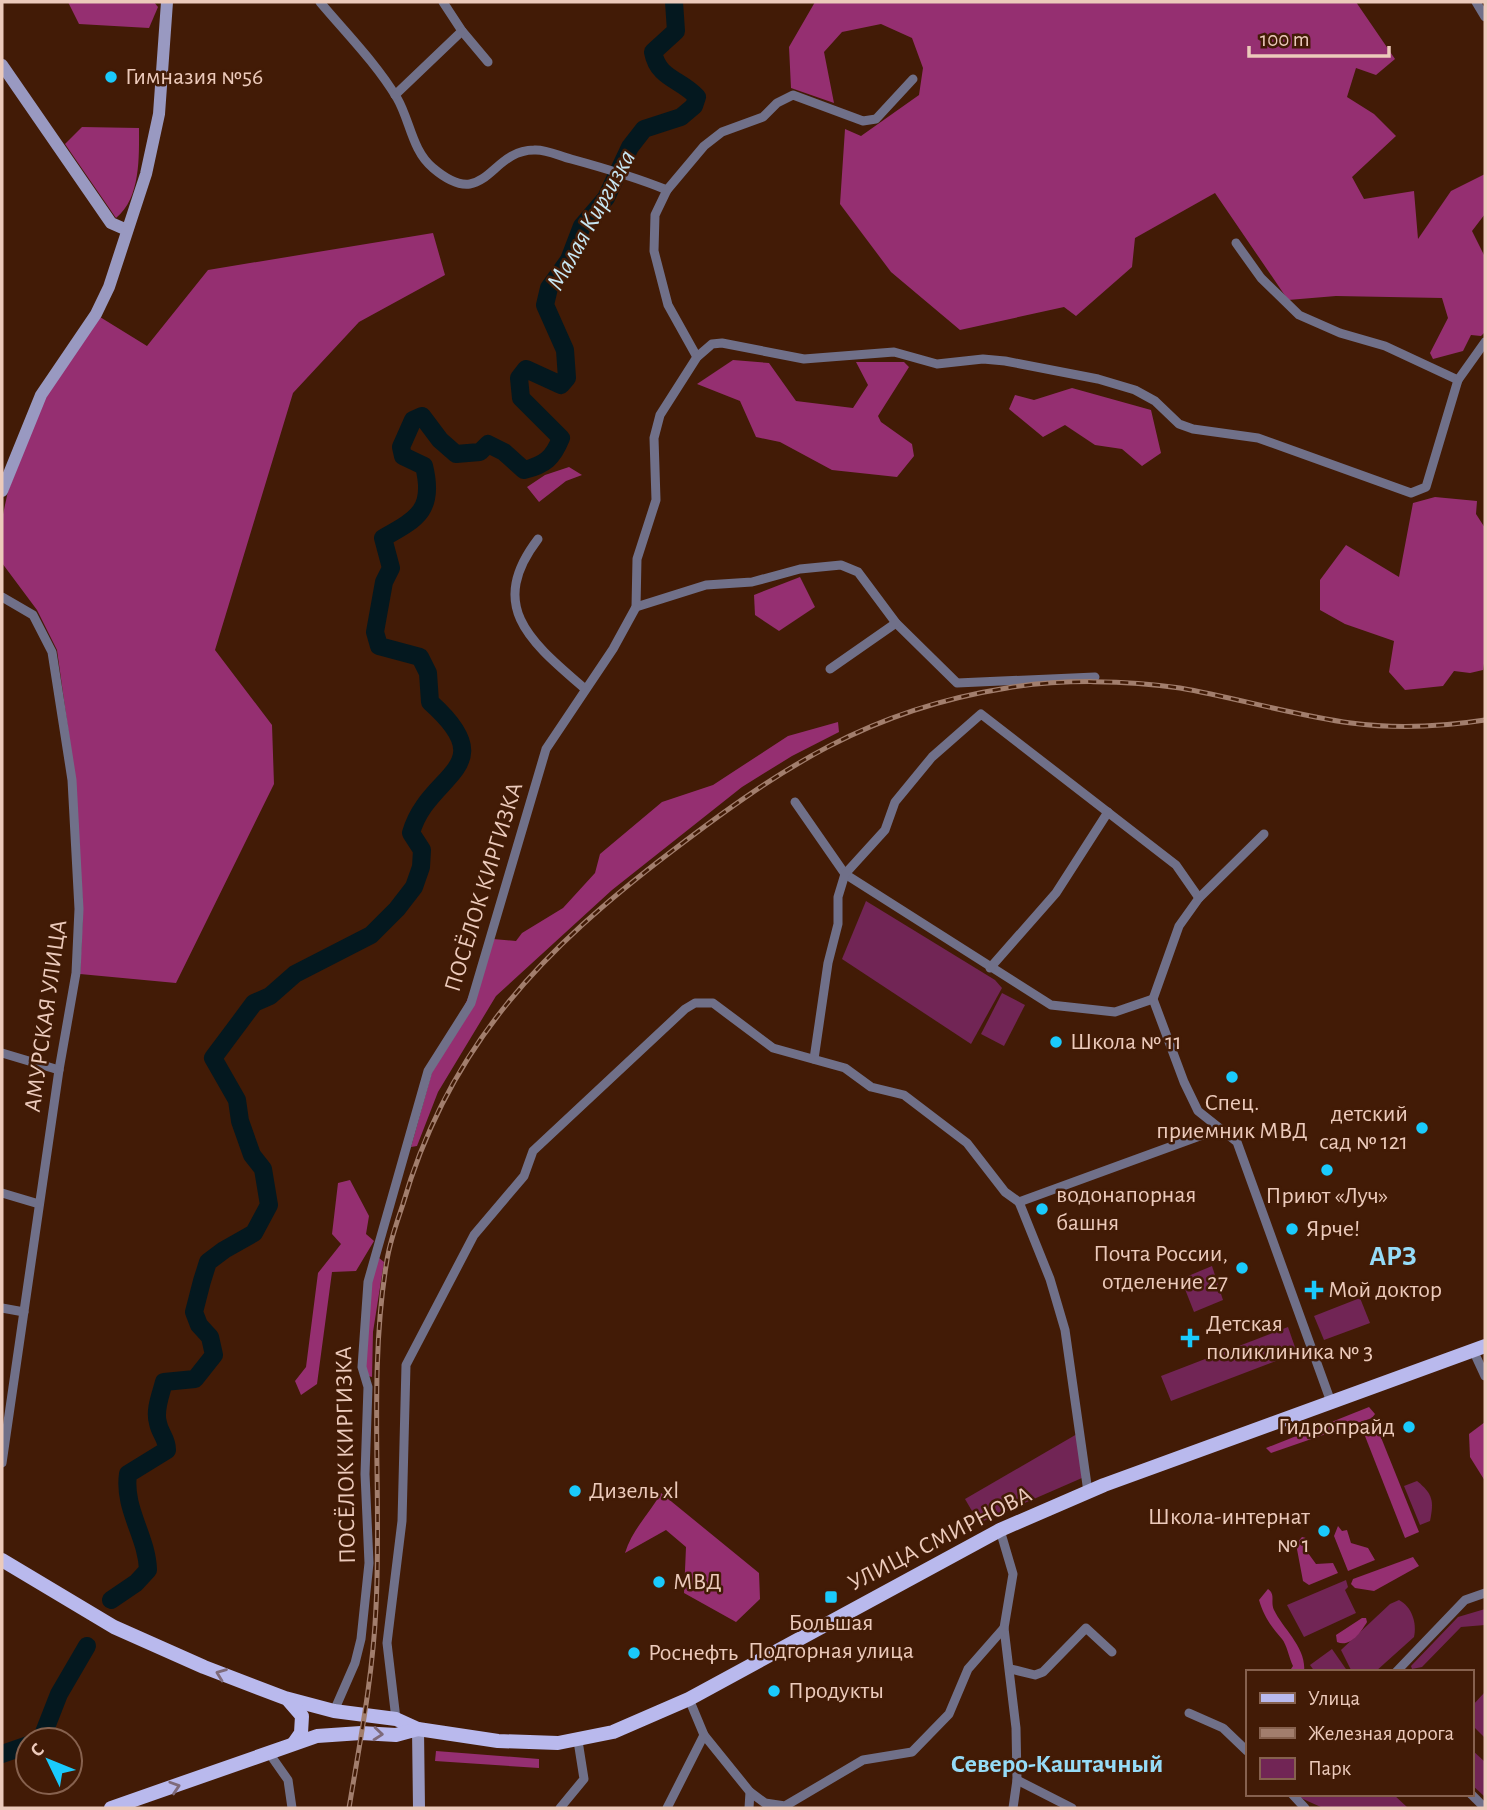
<svg xmlns="http://www.w3.org/2000/svg" width="1487" height="1810" font-family="'Alegreya Sans',sans-serif">
<rect width="100%" height="100%" fill="#421b06"/>
<g fill="#712555">
<path d="M 866,901 L 995,980 L 1002,988 L 971,1044 L 842,959 Z"/>
<path d="M 1002,993 L 1025,1005 L 1004,1046 L 981,1034 Z"/>
<path d="M 1212,1266 L 1223,1300 L 1194,1312 L 1181,1279 Z"/>
<path d="M 1360,1298 L 1370,1323 L 1324,1340 L 1314,1316 Z"/>
<path d="M 1288,1327 L 1297,1353 L 1171,1401 L 1161,1376 Z"/>
<path d="M 1077,1434 L 1082,1478 L 979,1523 L 965,1499 Z"/>
<path d="M 1417,1481 C 1433,1494 1434,1501 1430,1521 L 1420,1525 L 1404,1486 Z"/>
<path d="M 1346,1580 L 1348,1587 L 1345,1590 L 1356,1613 L 1304,1637 L 1287,1605 Z"/>
<path d="M 1399,1600 C 1412,1607 1417,1623 1414,1637 L 1375,1672 L 1352,1672 L 1341,1650 L 1390,1604 Z"/>
<path d="M 1485,1609 L 1485,1625 L 1461,1627 L 1422,1667 L 1412,1669 L 1411,1666 L 1458,1617 Z"/>
<path d="M 1332,1649 L 1348,1672 L 1315,1672 L 1310,1665 Z"/>
<path d="M 1485,1692 L 1485,1738 L 1471,1724 L 1471,1707 Z"/>
<path d="M 1471,1749 L 1485,1762 L 1485,1797 L 1471,1784 Z"/>
<path d="M 1292,1794 L 1393,1794 L 1408,1808 L 1323,1808 Z"/>
</g>
<g fill="#952f71">
<path d="M 68,2 L 154,2 L 158,7 L 149,28 L 79,24 Z"/>
<path d="M 815,2 L 1356,2 L 1395,59 L 1376,75 L 1356,68 L 1347,97 L 1374,114 L 1396,136 L 1352,177 L 1364,199 L 1414,191 L 1418,239 L 1451,191 L 1485,174 L 1485,214 L 1472,231 L 1485,257 L 1485,332 L 1481,336 L 1471,335 L 1463,351 L 1433,359 L 1430,353 L 1448,318 L 1442,298 L 1336,296 L 1288,300 L 1215,193 L 1135,238 L 1132,267 L 1076,316 L 1064,307 L 960,330 L 891,272 L 840,204 L 845,129 L 861,136 L 919,95 L 923,68 L 912,38 L 881,24 L 842,32 L 824,52 L 834,103 L 791,88 L 789,47 Z"/>
<path d="M 82,127 L 139,128 C 139,156 141,198 116,218 L 65,144 Z"/>
<path d="M 433,233 L 445,275 L 359,322 L 293,393 L 215,650 L 272,725 L 274,784 L 176,983 L 80,974 L 83,910 L 75,779 L 57,650 L 37,610 L 2,563 L 2,519 L 8,491 L 45,398 L 100,317 L 147,346 L 208,270 Z"/>
<path d="M 733,360 L 769,363 L 796,401 L 853,408 L 868,385 L 856,362 L 904,362 L 909,367 L 878,416 L 881,422 L 912,444 L 914,456 L 897,477 L 832,470 L 780,442 L 756,437 L 740,401 L 697,384 Z"/>
<path d="M 1072,388 L 1151,410 L 1161,453 L 1142,466 L 1122,449 L 1095,445 L 1065,425 L 1043,437 L 1009,409 L 1015,395 L 1034,400 Z"/>
<path d="M 569,467 L 582,475 L 566,481 L 539,502 L 527,487 L 545,475 Z"/>
<path d="M 1435,497 L 1477,501 L 1476,514 L 1485,528 L 1485,657 L 1483,670 L 1470,673 L 1454,671 L 1443,686 L 1405,690 L 1389,672 L 1394,641 L 1345,624 L 1320,610 L 1320,580 L 1346,545 L 1399,577 L 1413,503 Z"/>
<path d="M 800,577 L 815,607 L 779,631 L 755,615 L 754,595 Z"/>
<path d="M 838,722 L 839,732 L 792,756 L 742,787 L 612,890 L 496,996 L 438,1092 L 417,1146 L 411,1147 L 432,1072 L 451,1038 L 493,939 L 516,941 L 522,933 L 563,908 L 595,873 L 600,854 L 662,802 L 713,785 L 788,736 Z"/>
<path d="M 350,1180 L 369,1216 L 366,1234 L 374,1241 L 356,1271 L 332,1272 L 317,1384 L 301,1395 L 295,1381 L 306,1367 L 318,1273 L 341,1244 L 332,1234 L 338,1183 Z"/>
<path d="M 379,1258 L 384,1262 L 373,1332 L 372,1377 L 368,1376 L 364,1366 L 370,1282 Z"/>
<path d="M 1369,1407 L 1375,1414 L 1372,1418 L 1271,1453 L 1266,1448 Z"/>
<path d="M 1485,1422 L 1485,1481 L 1470,1457 L 1469,1434 Z"/>
<path d="M 1376,1425 L 1419,1532 L 1405,1538 L 1363,1431 Z"/>
<path d="M 661,1493 L 759,1573 L 760,1599 L 736,1622 L 684,1593 L 686,1547 L 666,1530 L 625,1553 C 632,1530 649,1514 661,1493 Z"/>
<path d="M 1338,1526 L 1342,1531 L 1347,1530 L 1351,1543 L 1368,1548 L 1375,1560 L 1348,1571 L 1334,1536 Z"/>
<path d="M 1302,1537 L 1306,1538 L 1308,1553 L 1316,1564 L 1333,1563 L 1338,1573 L 1309,1585 L 1303,1581 L 1296,1544 Z"/>
<path d="M 1413,1557 L 1419,1566 L 1374,1591 L 1355,1588 L 1351,1584 L 1353,1579 Z"/>
<path d="M 1268,1589 C 1276,1595 1270,1601 1274,1610 C 1283,1629 1307,1648 1304,1672 L 1289,1672 L 1293,1666 C 1289,1658 1287,1645 1282,1639 C 1271,1626 1264,1617 1259,1600 Z"/>
<path d="M 1362,1618 L 1366,1618 L 1367,1622 C 1361,1632 1350,1648 1337,1642 L 1336,1635 Z"/>
<path d="M 436,1751 L 539,1759 L 539,1768 L 435,1761 Z"/>
</g>
<g fill="none" stroke-linecap="round" stroke-linejoin="round">
<g stroke="#04181f" stroke-width="18">
<path d="M 111,1600 L 136,1583 L 148,1570 C 147,1536 123,1509 128,1474 L 167,1450 C 167,1438 160,1434 158,1423 C 154,1410 161,1394 164,1382 L 195,1379 L 214,1355 L 210,1337 L 199,1325 L 194,1312 L 202,1281 L 208,1262 L 224,1250 L 254,1233 L 269,1205 L 263,1169 L 252,1155 L 240,1121 L 237,1100 L 213,1058 L 254,1003 L 270,996 L 295,974 L 371,935 L 397,909 L 414,887 L 421,867 L 422,850 L 411,833 C 428,772 505,769 430,702 L 428,673 L 420,657 L 379,646 L 375,632 L 384,582 L 391,568 L 383,538 C 417,519 435,510 424,466 L 403,456 L 401,447 L 413,420 L 422,416 L 440,440 L 456,454 L 480,452 L 488,444 L 504,452 L 524,470 C 545,465 553,458 561,438 L 521,398 L 519,378 L 526,369 L 561,385 L 567,378 L 565,350 L 545,305 L 549,288 L 569,260 L 582,226 L 606,198 L 630,147 L 644,129 L 681,117 L 694,106 L 697,97 C 681,79 658,79 653,52 L 676,31 L 674,2"/>
<path d="M 41,1740 L 59,1694 L 87,1646"/>
<path d="M 2,1754 L 28,1745"/>
</g>
<g stroke="#707089" stroke-width="9">
<path d="M 320,2 C 346,33 376,63 397,98 C 410,120 412,151 433,168 C 486,213 489,150 534,150 C 546,149 559,156 571,159 C 604,168 635,177 667,190"/>
<path d="M 443,2 L 462,31 L 488,62"/>
<path d="M 1476,2 L 1485,17"/>
<path d="M 395,95 L 462,31"/>
<path d="M 1236,243 L 1261,278 L 1299,315 L 1340,333 L 1385,346 L 1458,380"/>
<path d="M 697,357 L 668,305 L 654,251 L 655,215 L 667,190 L 704,146 L 722,132 L 763,117 L 777,103 L 793,95 L 863,121 L 876,119 L 913,79"/>
<path d="M 538,539 C 486,607 531,642 584,688"/>
<path d="M 2,597 L 33,615 L 52,652 L 72,780 L 79,909 L 76,973 L 59,1070 L 2,1463"/>
<path d="M 636,607 L 706,585 L 752,582 L 800,569 L 841,565 L 858,572 L 896,623 L 957,683 L 1095,677"/>
<path d="M 830,669 L 896,623"/>
<path d="M 795,802 L 845,874 L 1051,1005 L 1115,1012 L 1153,999"/>
<path d="M 1264,834 L 1199,898 L 1179,926 L 1153,999 L 1184,1082 L 1198,1111 L 1237,1142 L 1331,1402"/>
<path d="M 990,968 L 1056,893 L 1108,812"/>
<path d="M 2,1053 L 59,1070"/>
<path d="M 814,1059 L 828,963 L 838,924 L 838,897 L 845,874 L 885,830 L 895,802 L 932,757 L 981,714 L 1176,865 L 1199,898"/>
<path d="M 2,1193 L 39,1204"/>
<path d="M 2,1308 L 24,1312"/>
<path d="M 1473,1350 L 1485,1376"/>
<path d="M 1088,1492 L 1065,1330 L 1050,1279 L 1019,1202 L 1208,1133 L 1225,1133"/>
<path d="M 1000,1530 L 1013,1574 L 1004,1628 L 1016,1728 L 1017,1780 L 1013,1808"/>
<path d="M 1011,1669 L 1035,1675 L 1043,1672 L 1086,1628 L 1112,1652"/>
<path d="M 1396,1672 L 1465,1600 L 1485,1593"/>
<path d="M 689,1699 L 704,1735 L 750,1792 L 749,1808"/>
<path d="M 334,1711 L 355,1663 L 361,1639 L 369,1563 L 365,1474 L 368,1387 L 362,1367 L 368,1282 L 428,1071 L 471,1003 L 546,749 L 613,649 L 636,607 L 637,559 L 656,500 L 654,438 L 660,415 L 697,357 L 712,344 L 722,343 L 804,359 L 894,352 L 937,364 L 983,359 L 1005,361 L 1098,379 L 1135,390 L 1155,401 L 1179,424 L 1193,429 L 1258,438 L 1411,493 L 1426,487 L 1458,380 L 1485,342"/>
<path d="M 1189,1713 L 1223,1728 L 1247,1751"/>
<path d="M 396,1719 L 387,1643 L 402,1521 L 406,1365 L 474,1235 L 524,1176 L 533,1151 L 685,1009 L 695,1003 L 713,1003 L 773,1048 L 845,1068 L 871,1087 L 904,1095 L 967,1143 L 1005,1192 L 1019,1202"/>
<path d="M 269,1753 L 288,1780 L 292,1808"/>
<path d="M 1017,1780 L 1072,1808"/>
<path d="M 750,1792 L 765,1803 L 785,1806 L 863,1760 L 912,1752 L 949,1714 L 968,1669 L 1004,1628"/>
<path d="M 1292,1794 L 1305,1808"/>
<path d="M 1471,1794 L 1485,1808"/>
<path d="M 560,1808 L 584,1779 L 578,1741"/>
<path d="M 667,1808 L 704,1735"/>
</g>
<g stroke="#9999c1" stroke-width="12">
<path d="M 2,65 L 111,223 L 127,230"/>
<path d="M 2,491 L 41,395 L 96,314 L 109,287 L 146,174 L 159,114 L 167,2"/>
<path d="M 418,1729 L 419,1808"/>
</g>
<g stroke="#b9b9ed" stroke-width="14">
<path d="M 2,1560 L 114,1627 L 204,1667 L 285,1698 L 334,1711 L 396,1719 L 418,1729 L 498,1741 L 558,1743 L 613,1732 L 689,1699 L 1000,1530 L 1104,1485 L 1485,1346"/>
<path d="M 289,1701 L 302,1716 L 301,1733 L 294,1743"/>
<path d="M 111,1808 L 317,1736 L 361,1733 L 396,1735 L 418,1729"/>
</g>
<defs>
<path id="rail" d="M 349,1808 C 360,1742 373,1675 376,1607 C 382,1494 368,1371 387,1260 C 390,1241 397,1222 403,1204 C 449,1045 544,948 672,851 C 781,768 868,710 1007,688 C 1059,679 1128,680 1180,688 C 1237,698 1293,715 1351,723 C 1396,729 1440,727 1485,720"/>
</defs>
<use href="#rail" stroke="#a27e6d" stroke-width="5"/>
<use href="#rail" stroke="#421b06" stroke-width="2.5" stroke-dasharray="8" stroke-linecap="butt"/>
</g>
<defs><path id="oneway-chevron" d="M-2-3.5L2.5 0L-2 3.5" fill="none" stroke-width="1.6" stroke-linecap="round" stroke-linejoin="round" transform="scale(1.75)"/></defs>
<g stroke="#7e6a7a">
<use href="#oneway-chevron" transform="translate(221 1674) rotate(-159)"/>
<use href="#oneway-chevron" transform="translate(378 1734) rotate(5)"/>
<use href="#oneway-chevron" transform="translate(175 1787) rotate(-18)"/>
</g>
<g fill="#1acafc" stroke="#421b06" stroke-width="2.5">
<circle cx="111" cy="77" r="7"/>
<circle cx="1056" cy="1042" r="7"/>
<circle cx="1232" cy="1077" r="7"/>
<circle cx="1422" cy="1128" r="7"/>
<circle cx="1327" cy="1170" r="7"/>
<circle cx="1042" cy="1209" r="7"/>
<circle cx="1292" cy="1229" r="7"/>
<circle cx="1242" cy="1268" r="7"/>
<path d="M1310.5 1279.5h7v7h7v7h-7v7h-7v-7h-7v-7h7z"/>
<path d="M1186.5 1327.5h7v7h7v7h-7v7h-7v-7h-7v-7h7z"/>
<circle cx="1409" cy="1427" r="7"/>
<circle cx="575" cy="1491" r="7"/>
<circle cx="1324" cy="1531" r="7"/>
<circle cx="659" cy="1582" r="7"/>
<rect x="824" y="1590" width="14" height="14" rx="3.5"/>
<circle cx="634" cy="1653" r="7"/>
<circle cx="774" cy="1691" r="7"/>
</g>
<g text-anchor="middle" dominant-baseline="central" stroke-width="5" stroke-linejoin="round" paint-order="stroke">
<g font-size="24" fill="#eccabb" stroke="#421b06" text-anchor="start">
<text x="125" y="77">Гимназия №56</text>
<text x="1070" y="1042">Школа № 11</text>
<text x="1232" y="1103" text-anchor="middle">Спец.<tspan x="1232" dy="28">приемник МВД</tspan></text>
<text x="1408" y="1114" text-anchor="end">детский<tspan x="1408" dy="28">сад № 121</tspan></text>
<text x="1056" y="1195">водонапорная<tspan x="1056" dy="28">башня</tspan></text>
<text x="1327" y="1196" text-anchor="middle">Приют «Луч»</text>
<text x="1306" y="1229">Ярче!</text>
<text x="1228" y="1254" text-anchor="end">Почта России,<tspan x="1228" dy="28">отделение 27</tspan></text>
<text x="1328" y="1290">Мой доктор</text>
<text x="1206" y="1324">Детская<tspan x="1206" dy="28">поликлиника № 3</tspan></text>
<text x="1395" y="1427" text-anchor="end">Гидропрайд</text>
<text x="589" y="1491">Дизель xl</text>
<text x="1310" y="1517" text-anchor="end">Школа-интернат<tspan x="1310" dy="28">№ 1</tspan></text>
<text x="673" y="1582">МВД</text>
<text x="831" y="1623" text-anchor="middle">Большая<tspan x="831" dy="28">Подгорная улица</tspan></text>
<text x="648" y="1653">Роснефть</text>
<text x="788" y="1691">Продукты</text>
</g>
<g font-size="24" fill="#eccabb" stroke="#421b06">
<text transform="translate(484 887) rotate(-73)">ПОСЁЛОК КИРГИЗКА</text>
<text transform="translate(46 1016) rotate(-82)">АМУРСКАЯ УЛИЦА</text>
<text transform="translate(346 1455) rotate(-91)">ПОСЁЛОК КИРГИЗКА</text>
<text transform="translate(940 1539) rotate(-27)">УЛИЦА СМИРНОВА</text>
</g>
<g font-size="26" font-style="italic" fill="#c7e6f3" stroke="#421b06">
<text transform="translate(591 220) rotate(-61)">Малая Киргизка</text>
</g>
<g font-size="26" font-weight="bold" fill="#95dbf7" stroke="#421b06">
<text x="1057" y="1764">Северо-Каштачный</text>
</g>
<g font-size="28" font-weight="bold" fill="#95dbf7" stroke="#421b06">
<text x="1393" y="1257">АРЗ</text>
</g>
</g>
<rect width="1487" height="1810" fill="none" stroke="#eccabb" stroke-width="7"/>
<rect x="1246" y="1670" width="228" height="126" fill="#421b06" stroke="#86614e" stroke-width="2"/>
<rect x="1260" y="1693" width="35" height="10" fill="#b9b9ed" stroke="#86614e" stroke-width="2"/>
<text x="1308" y="1705" font-size="21" fill="#eccabb">Улица</text>
<rect x="1260" y="1728" width="35" height="10" fill="#a27e6d" stroke="#86614e" stroke-width="2"/>
<text x="1308" y="1740" font-size="21" fill="#eccabb">Железная дорога</text>
<rect x="1260" y="1758" width="35" height="21" fill="#712555" stroke="#86614e" stroke-width="2"/>
<text x="1308" y="1775" font-size="21" fill="#eccabb">Парк</text>
<g transform="translate(49 1761) rotate(313)"><circle r="33" fill="#421b06" stroke="#86614e" stroke-width="2"/>
<path d="M0-5L12 26L0 18L-12 26Z" fill="#1acafc"/>
<text y="-10" font-size="19" font-weight="bold" text-anchor="middle" fill="#eccabb">С</text>
</g>
<path d="M1249 46v10h140v-10" fill="none" stroke="#eccabb" stroke-width="3.5"/>
<text x="1260" y="46" font-size="21" fill="#eccabb" stroke="#421b06" stroke-width="5" paint-order="stroke">100 m</text>
</svg>
